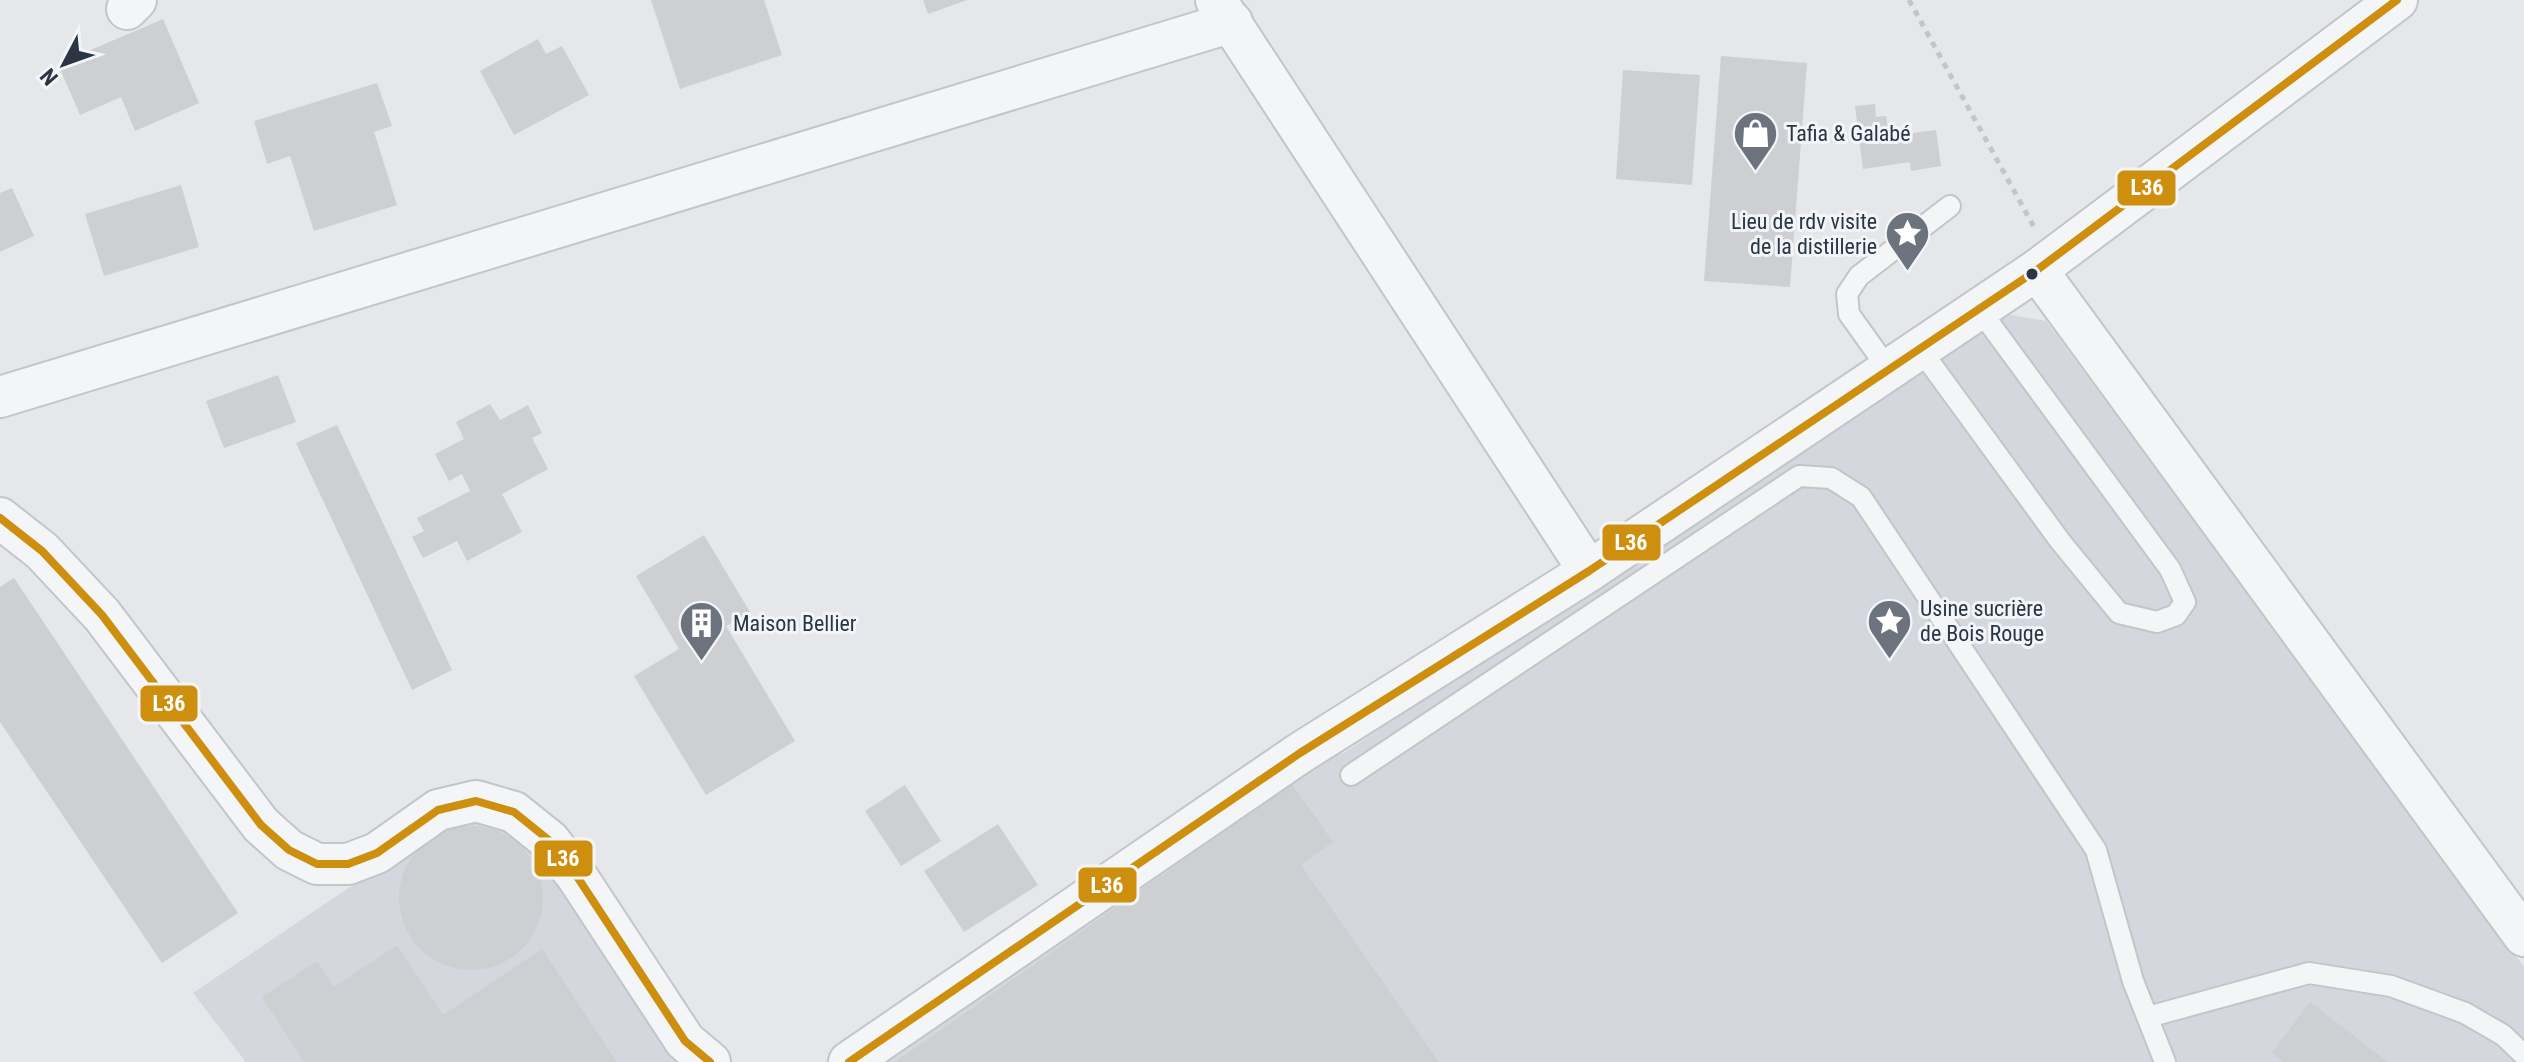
<svg xmlns="http://www.w3.org/2000/svg" width="2524" height="1062" font-family="'Roboto Condensed',sans-serif">
<rect width="100%" height="100%" fill="#e5e7ea"/>
<g fill="#d4d7dd">
<path d="M 2000,313 L 2046,321 L 2524,967 L 2524,1062 L 863,1062 L 1296,766 L 1344,753 Z"/>
<path d="M 475,815 L 510,826 L 541,851 L 680,1062 L 246,1062 L 193,993 L 445,823 Z"/>
</g>
<g fill="#cecfd2">
<path d="M 651,0 L 764,0 L 782,55 L 680,89 Z"/>
<path d="M 923,0 L 967,0 L 928,14 Z"/>
<path d="M 163,19 L 199,103 L 135,131 L 121,97 L 80,115 L 58,64 Z"/>
<path d="M 538,39 L 546,54 L 562,46 L 589,95 L 514,135 L 480,71 Z"/>
<path d="M 1721,56 L 1807,63 L 1790,287 L 1704,281 Z"/>
<path d="M 1623,70 L 1700,75 L 1692,185 L 1616,179 Z"/>
<path d="M 377,83 L 392,126 L 374,132 L 397,205 L 314,231 L 290,156 L 267,164 L 254,121 Z"/>
<path d="M 1875,104 L 1876,117 L 1886,116 L 1889,136 L 1936,130 L 1941,166 L 1911,171 L 1910,162 L 1863,169 L 1855,106 Z"/>
<path d="M 181,185 L 199,247 L 104,276 L 85,214 Z"/>
<path d="M 12,188 L 34,236 L 0,252 L 0,193 Z"/>
<path d="M 278,375 L 296,422 L 224,448 L 206,401 Z"/>
<path d="M 490,404 L 500,420 L 528,405 L 542,433 L 532,438 L 548,469 L 502,494 L 522,532 L 467,561 L 457,541 L 423,558 L 412,537 L 424,531 L 417,518 L 470,491 L 462,474 L 449,481 L 435,454 L 464,439 L 456,422 Z"/>
<path d="M 337,425 L 452,670 L 412,690 L 296,443 Z"/>
<path d="M 704,535 L 750,612 L 726,626 L 795,741 L 706,795 L 634,676 L 679,649 L 636,576 Z"/>
<path d="M 14,578 L 238,913 L 162,963 L 0,722 L 0,587 Z"/>
<path d="M 1292,784 L 1333,842 L 1301,865 L 1439,1062 L 895,1062 Z"/>
<path d="M 905,785 L 941,841 L 901,866 L 865,811 Z"/>
<path d="M 998,824 L 1038,885 L 964,932 L 924,871 Z"/>
<circle cx="471" cy="898" r="72"/>
<path d="M 397,945 L 443,1015 L 542,949 L 617,1062 L 304,1062 L 262,997 L 317,961 L 334,987 Z"/>
<path d="M 2310,1002 L 2388,1062 L 2283,1062 L 2272,1053 Z"/>
</g>
<g fill="none" stroke-linecap="round" stroke-linejoin="round">
<defs>
<g id="lane">
<path d="M 1920,349 L 2060,541 L 2119,613 L 2157,622 L 2176,615 L 2185,602 L 2170,569 L 1979,309"/>
<path d="M 1889,370 L 1849,314 L 1847,294 L 1859,276 L 1950,206"/>
<path d="M 1351,775 L 1799,476 L 1831,478 L 1861,497 L 2096,850 L 2133,981 L 2165,1062"/>
<path d="M 2148,1017 L 2309,973 L 2391,986 L 2465,1013 L 2503,1035 L 2524,1055"/>
</g>
<g id="street">
<path d="M 1216,0 L 1589,571"/>
<path d="M 127,9 L 136,0"/>
<path d="M 2037,270 L 2524,936"/>
<path d="M 0,397 L 1232,22"/>
<path d="M 0,518 L 42,551 L 102,615 L 261,825 L 289,850 L 317,864 L 348,864 L 377,853 L 438,810 L 476,801 L 514,812 L 550,841 L 578,878 L 685,1041 L 710,1062"/>
<path d="M 849,1062 L 1300,753 L 1589,571 L 2037,270 L 2397,0"/>
</g>
</defs>
<use href="#lane" stroke="#c3c5c8" stroke-width="24"/>
<use href="#street" stroke="#c3c5c8" stroke-width="44"/>
<path stroke="#c4c5ca" stroke-width="5" stroke-dasharray="6 6" stroke-linecap="butt" d="M 1909,0 L 2034,227"/>
<use href="#lane" stroke="#f4f5f7" stroke-width="20"/>
<use href="#street" stroke="#f4f5f7" stroke-width="40"/>
<defs>
<g id="bus-1">
<path d="M 0,518 L 42,551 L 102,615 L 261,825 L 289,850 L 317,864 L 348,864 L 377,853 L 438,810 L 476,801 L 514,812 L 550,841 L 578,878 L 685,1041 L 710,1062"/>
<path d="M 849,1062 L 1300,753 L 1589,571 L 2037,270 L 2397,0"/>
</g>
</defs>
<use href="#bus-1" stroke="#f3f6f9" stroke-width="14"/>
<use href="#bus-1" stroke="#ce8f0e" stroke-width="8"/>
</g>
<defs>
<symbol id="shop-pin" viewBox="-11 -11 22 30"><path d="M0 17L-7.5 6A9.5 9.5 0 1 1 7.5 6Z" fill="#6c737e" stroke="#f3f6f9"/><path d="M-5-2.5h2.3a2.7 3.5 0 0 1 5.4 0H5L5.5 6h-11ZM-1.5-2.5h3a1.5 2.3 0 0 0-3 0Z" fill="#fff"/></symbol>
<symbol id="sight-pin" viewBox="-11 -11 22 30"><path d="M0 17L-7.5 6A9.5 9.5 0 1 1 7.5 6Z" fill="#6c737e" stroke="#f3f6f9"/><path d="M0-6L1.8-2.2L6-1.7L2.9 1.2L3.7 5.4L0 3.3L-3.7 5.4L-2.9 1.2L-6-1.7L-1.8-2.2Z" fill="#fff"/></symbol>
<symbol id="building-pin" viewBox="-11 -11 22 30"><path d="M0 17L-7.5 6A9.5 9.5 0 1 1 7.5 6Z" fill="#6c737e" stroke="#f3f6f9"/><path d="M-4-6H4V6H1V3H-1V6H-4ZM-2.5-4.3h1.7v1.8h-1.7ZM.8-4.3h1.7v1.8H.8ZM-2.5-1h1.7V.8h-1.7ZM.8-1h1.7V.8H.8Z" fill="#fff"/></symbol>
</defs>
<g fill-rule="evenodd">
<use href="#shop-pin" x="1730" y="108" width="51" height="69"/>
<use href="#sight-pin" x="1882" y="208" width="51" height="69"/>
<use href="#sight-pin" x="1864" y="596" width="51" height="69"/>
<use href="#building-pin" x="676" y="598" width="51" height="69"/>
</g>
<circle fill="#2b3544" stroke="#f3f6f9" stroke-width="3" cx="2032" cy="274" r="7"/>
<g text-anchor="middle" dominant-baseline="central" stroke-width="6" stroke-linejoin="round" paint-order="stroke">
<g font-size="22" fill="#2b3544" stroke="#f3f6f9" text-anchor="start">
<text x="1786" y="133">Tafia &amp; Galabé</text>
<text x="1877" y="221" text-anchor="end">Lieu de rdv visite<tspan x="1877" dy="25">de la distillerie</tspan></text>
<text x="1920" y="608">Usine sucrière<tspan x="1920" dy="25">de Bois Rouge</tspan></text>
<text x="733" y="623">Maison Bellier</text>
</g>
</g>
<g stroke="#f3f6f9" stroke-width="3">
<rect x="2116" y="169" width="61" height="38" rx="8" fill="#ce8f0e"/>
<rect x="1601" y="523" width="61" height="39" rx="8" fill="#ce8f0e"/>
<rect x="139" y="684" width="60" height="39" rx="8" fill="#ce8f0e"/>
<rect x="533" y="839" width="61" height="39" rx="8" fill="#ce8f0e"/>
<rect x="1077" y="866" width="61" height="38" rx="8" fill="#ce8f0e"/>
</g>
<g font-size="22" text-anchor="middle" font-weight="bold" fill="#fff">
<text x="2147" y="195">L36</text>
<text x="1631" y="550">L36</text>
<text x="169" y="711">L36</text>
<text x="563" y="866">L36</text>
<text x="1107" y="893">L36</text>
</g>
<g transform="translate(64 64) rotate(229)" stroke="#f3f6f9" stroke-width="6" paint-order="stroke">
<path d="M0-6L14 30L0 20L-14 30Z" fill="#2b3544"/>
<text y="-12" font-size="22" font-weight="bold" text-anchor="middle" fill="#2b3544">N</text>
</g>
</svg>
